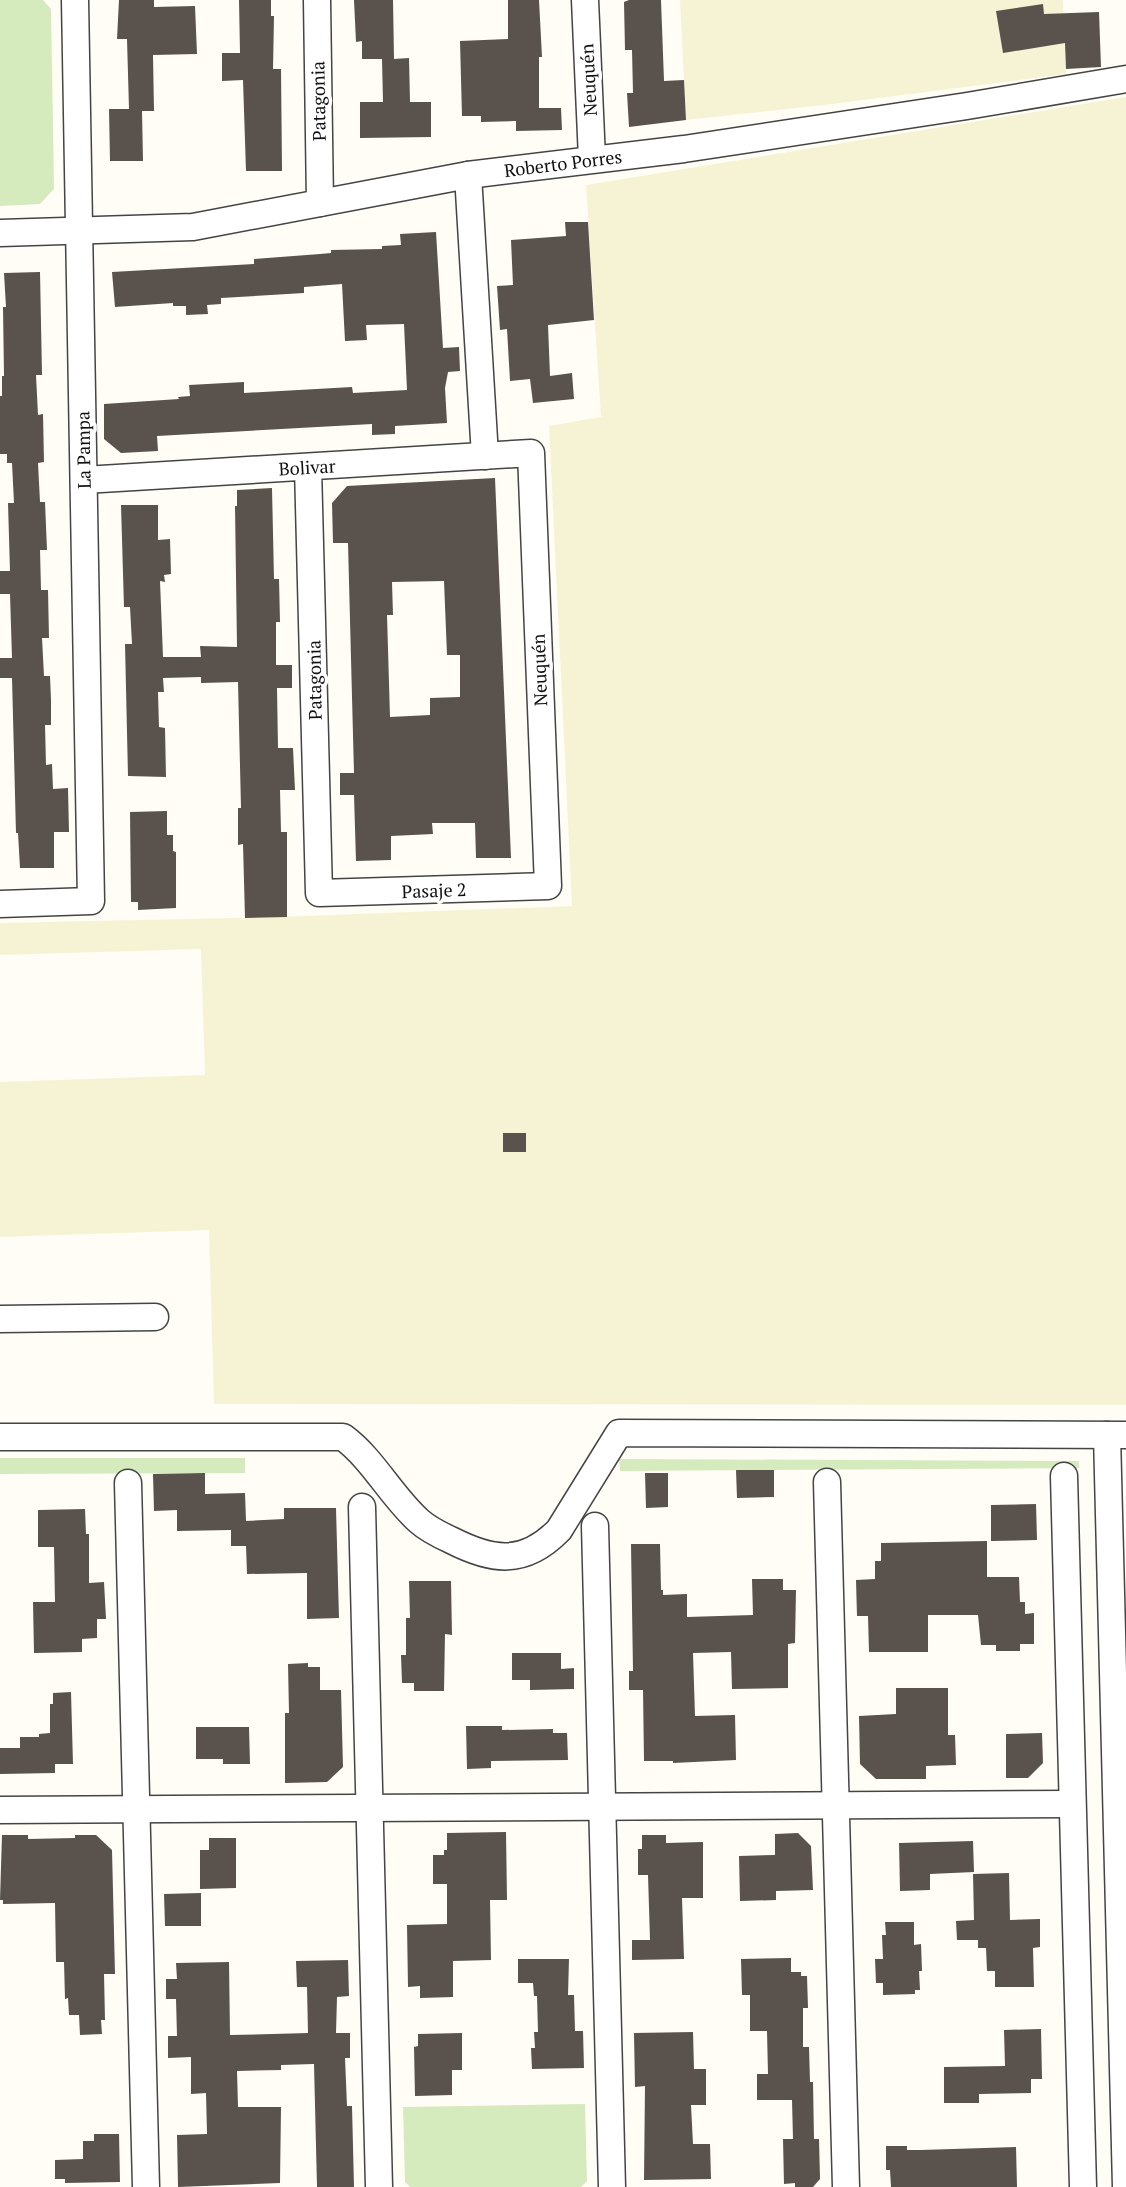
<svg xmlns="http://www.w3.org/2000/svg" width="1126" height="2187" font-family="'PT Serif',serif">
<rect width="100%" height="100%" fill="#fffdf5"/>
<g fill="#f6f3d4">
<path d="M 680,0 L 1063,0 L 1066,74 L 824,105 L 686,120 Z"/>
<path d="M 1126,97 L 1126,1405 L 214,1404 L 209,1230 L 0,1237 L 0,1082 L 205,1075 L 201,949 L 0,955 L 0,923 L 276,917 L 572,906 L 549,426 L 601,417 L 586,185 Z"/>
</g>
<g fill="#d5ebbd">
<path d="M 0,0 L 43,0 L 51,9 L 54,189 L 40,204 L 0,206 Z"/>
<path d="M 0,1458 L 245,1458 L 245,1473 L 0,1474 Z"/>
<path d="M 619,1459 L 1079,1461 L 1079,1468 L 620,1471 Z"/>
<path d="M 585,2104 L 587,2181 L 581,2187 L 410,2187 L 405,2182 L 403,2107 Z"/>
</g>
<g fill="#5a524d" fill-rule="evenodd">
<path d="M 119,0 L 154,0 L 154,7 L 195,6 L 197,54 L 153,55 L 154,111 L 142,111 L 143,161 L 110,161 L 109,109 L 129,109 L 127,39 L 117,39 Z"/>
<path d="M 239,0 L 271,0 L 271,16 L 274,16 L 273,69 L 281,69 L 282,171 L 246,171 L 243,80 L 222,81 L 222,53 L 240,53 Z"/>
<path d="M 354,0 L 393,0 L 394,59 L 409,58 L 410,102 L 431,102 L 431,137 L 360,138 L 360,102 L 383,102 L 382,59 L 362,59 L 362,41 L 356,42 Z"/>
<path d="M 508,0 L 539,0 L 542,57 L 539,57 L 539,108 L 561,108 L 562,130 L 516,131 L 516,121 L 481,122 L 481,116 L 462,116 L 460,41 L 508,39 Z"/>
<path d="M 629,0 L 661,0 L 664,81 L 684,80 L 686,120 L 629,127 L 627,93 L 633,93 L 632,50 L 625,50 L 624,2 Z"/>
<path d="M 1043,4 L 1044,14 L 1099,12 L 1101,67 L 1066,69 L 1065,43 L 1003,53 L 996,11 Z"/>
<path d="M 565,222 L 588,222 L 594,320 L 548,325 L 550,376 L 572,373 L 574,399 L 533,403 L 530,379 L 510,381 L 507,329 L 500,330 L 497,286 L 513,285 L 511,240 L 566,236 Z"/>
<path d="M 436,232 L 443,348 L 459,347 L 460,371 L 448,372 L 445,388 L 447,423 L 395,426 L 395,434 L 372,435 L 372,424 L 157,436 L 158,451 L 121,453 L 104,439 L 104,404 L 179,399 L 178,397 L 190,396 L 189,385 L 244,382 L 244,393 L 352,387 L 353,393 L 407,390 L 404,324 L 366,325 L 367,340 L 345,341 L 342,284 L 304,287 L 304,293 L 221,298 L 221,304 L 207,305 L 208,314 L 186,315 L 186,306 L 173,306 L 173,303 L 115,307 L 112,272 L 254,264 L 254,259 L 320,254 L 331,253 L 331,250 L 382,249 L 382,246 L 401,245 L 400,234 Z"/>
<path d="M 40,272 L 42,375 L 36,375 L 38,415 L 43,414 L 44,462 L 38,463 L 40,502 L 45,502 L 47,550 L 40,550 L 41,590 L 48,590 L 49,638 L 42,638 L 44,676 L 50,676 L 51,700 L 51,725 L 45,725 L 46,765 L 52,764 L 53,789 L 68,788 L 69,832 L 54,832 L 54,868 L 20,868 L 18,833 L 16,833 L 12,678 L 0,678 L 0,658 L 12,658 L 10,594 L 0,594 L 0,571 L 10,571 L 8,503 L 14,503 L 12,463 L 7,463 L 7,454 L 0,454 L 0,396 L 2,396 L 2,376 L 4,376 L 3,307 L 6,307 L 4,273 Z"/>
<path d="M 495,478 L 511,858 L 476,858 L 475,823 L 432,823 L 433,834 L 391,836 L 391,860 L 356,861 L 354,795 L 340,795 L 340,773 L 354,773 L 348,543 L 333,543 L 332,503 L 347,486 ZM 444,581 L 447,655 L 460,655 L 460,697 L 430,698 L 430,715 L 390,717 L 387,615 L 393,615 L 392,582 Z"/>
<path d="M 272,488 L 274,579 L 279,579 L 280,622 L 276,622 L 276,665 L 292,665 L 292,688 L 277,688 L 278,748 L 293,748 L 295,790 L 280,790 L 281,832 L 287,832 L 287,917 L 245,918 L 243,844 L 238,845 L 238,808 L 241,808 L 238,682 L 201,683 L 201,677 L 163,678 L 164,692 L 158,692 L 159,727 L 165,728 L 166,777 L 128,776 L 125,644 L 132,644 L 130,607 L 124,607 L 121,505 L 158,505 L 158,540 L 170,539 L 171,574 L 164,575 L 165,582 L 160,581 L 163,657 L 201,657 L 200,646 L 237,647 L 235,506 L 237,506 L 237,490 Z"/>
<path d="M 167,811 L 167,835 L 173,835 L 173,851 L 176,852 L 176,908 L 138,910 L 138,902 L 131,902 L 130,812 Z"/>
<rect x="503" y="1133" width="23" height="19"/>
<path d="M 736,1470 L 774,1470 L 774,1497 L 737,1498 Z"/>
<path d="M 205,1473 L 205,1494 L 245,1493 L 246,1521 L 284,1519 L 284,1508 L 336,1508 L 339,1618 L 307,1619 L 307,1573 L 247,1574 L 246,1546 L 231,1546 L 231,1530 L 177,1531 L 177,1510 L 154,1511 L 153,1474 Z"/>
<path d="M 645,1473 L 668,1473 L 668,1507 L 646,1508 Z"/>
<path d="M 1036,1504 L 1037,1540 L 991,1541 L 991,1505 Z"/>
<path d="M 85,1509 L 86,1534 L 89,1534 L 89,1583 L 104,1582 L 106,1619 L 97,1619 L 97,1638 L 82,1639 L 82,1652 L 34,1653 L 33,1602 L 55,1602 L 54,1547 L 38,1547 L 38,1510 Z"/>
<path d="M 987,1541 L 987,1577 L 1019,1577 L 1020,1602 L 1025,1602 L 1025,1614 L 1034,1613 L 1034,1644 L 1020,1644 L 1020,1651 L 996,1651 L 996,1645 L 981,1645 L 978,1615 L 928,1615 L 928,1652 L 869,1652 L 868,1616 L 857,1616 L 856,1580 L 875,1579 L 875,1561 L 881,1561 L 881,1543 Z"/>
<path d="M 631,1544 L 660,1544 L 661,1590 L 663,1590 L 663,1595 L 687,1594 L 687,1617 L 753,1615 L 752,1579 L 783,1579 L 783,1590 L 796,1590 L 795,1643 L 788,1644 L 788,1688 L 732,1689 L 731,1652 L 693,1653 L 695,1716 L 735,1715 L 736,1760 L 673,1763 L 673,1761 L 644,1761 L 643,1690 L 629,1690 L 629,1671 L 633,1671 Z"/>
<path d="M 409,1581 L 451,1581 L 452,1635 L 445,1634 L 444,1691 L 414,1691 L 414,1683 L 402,1683 L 401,1655 L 406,1655 L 406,1618 L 410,1618 Z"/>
<path d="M 512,1653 L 561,1653 L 561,1669 L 574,1668 L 574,1689 L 530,1690 L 530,1680 L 512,1680 Z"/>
<path d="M 308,1663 L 308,1667 L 320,1667 L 320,1690 L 341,1690 L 343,1767 L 327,1782 L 285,1783 L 285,1713 L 289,1713 L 288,1664 Z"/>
<path d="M 896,1688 L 948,1688 L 948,1735 L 955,1735 L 956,1765 L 926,1766 L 926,1779 L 876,1779 L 860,1764 L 859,1716 L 896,1714 Z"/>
<path d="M 71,1692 L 73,1764 L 55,1764 L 55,1773 L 0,1774 L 0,1748 L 20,1748 L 20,1737 L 39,1737 L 39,1734 L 50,1733 L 50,1704 L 53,1704 L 53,1693 Z"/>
<path d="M 466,1726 L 502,1726 L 502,1730 L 553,1729 L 553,1733 L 567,1733 L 568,1760 L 491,1761 L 491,1768 L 467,1769 Z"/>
<path d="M 196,1727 L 249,1727 L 250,1764 L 223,1764 L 223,1759 L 196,1759 Z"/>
<path d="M 1042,1733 L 1043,1763 L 1028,1778 L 1006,1778 L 1006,1734 Z"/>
<path d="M 506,1832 L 507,1900 L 490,1900 L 491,1960 L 453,1961 L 453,1997 L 420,1998 L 420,1986 L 408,1987 L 407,1925 L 447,1924 L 447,1884 L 433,1884 L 433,1855 L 444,1855 L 444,1850 L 447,1850 L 447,1833 Z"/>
<path d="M 798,1833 L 811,1846 L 813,1890 L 776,1891 L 776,1900 L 740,1901 L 739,1856 L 775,1855 L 775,1834 Z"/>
<path d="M 2,1835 L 28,1835 L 28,1839 L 75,1838 L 75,1835 L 96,1835 L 112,1850 L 115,1974 L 104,1974 L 105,2020 L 101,2020 L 102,2034 L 80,2035 L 79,2015 L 69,2015 L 68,1998 L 65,1999 L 64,1962 L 56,1962 L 55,1903 L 3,1904 L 3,1900 L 0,1900 Z"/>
<path d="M 642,1835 L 666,1835 L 666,1843 L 703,1842 L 703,1898 L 682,1898 L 684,1959 L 632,1960 L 632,1940 L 650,1940 L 648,1875 L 638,1875 L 638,1849 L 642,1849 Z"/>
<path d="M 209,1838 L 236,1838 L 236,1888 L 200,1889 L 200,1850 L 209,1850 Z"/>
<path d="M 973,1841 L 974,1872 L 930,1874 L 930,1890 L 900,1891 L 899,1843 Z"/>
<path d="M 1009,1873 L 1010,1920 L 1040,1919 L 1040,1947 L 1033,1948 L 1034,1987 L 995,1987 L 995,1971 L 987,1971 L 986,1948 L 978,1948 L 978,1940 L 957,1940 L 956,1921 L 974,1920 L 973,1874 Z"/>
<path d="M 201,1893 L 201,1926 L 165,1926 L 164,1894 Z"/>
<path d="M 885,1922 L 914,1922 L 914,1945 L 921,1944 L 922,1971 L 919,1971 L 920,1990 L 915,1990 L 915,1994 L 883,1995 L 883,1983 L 876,1983 L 875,1959 L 883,1959 L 882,1935 L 886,1935 Z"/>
<path d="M 791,1958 L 791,1972 L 801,1972 L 801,1976 L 807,1976 L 808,2008 L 803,2008 L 803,2047 L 809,2047 L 810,2082 L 813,2082 L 814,2139 L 819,2139 L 820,2179 L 813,2187 L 795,2187 L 795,2183 L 784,2184 L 783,2139 L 793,2139 L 792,2100 L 757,2100 L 757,2074 L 768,2074 L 767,2031 L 750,2031 L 750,1995 L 742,1995 L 741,1959 Z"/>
<path d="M 518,1959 L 569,1959 L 568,1995 L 574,1995 L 575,2031 L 583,2031 L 584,2068 L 532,2069 L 531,2048 L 535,2048 L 534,2032 L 538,2032 L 537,1996 L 534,1996 L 533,1983 L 518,1983 Z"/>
<path d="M 348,1960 L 349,1996 L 337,1997 L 336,2033 L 350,2033 L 350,2058 L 345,2058 L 347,2106 L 352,2106 L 354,2187 L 317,2187 L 314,2064 L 281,2065 L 281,2070 L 237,2071 L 238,2107 L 281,2107 L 280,2183 L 178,2187 L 177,2135 L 207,2134 L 206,2093 L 191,2094 L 191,2057 L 168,2058 L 168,2036 L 177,2036 L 176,1999 L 166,1999 L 166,1979 L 177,1979 L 176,1963 L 229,1962 L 230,2035 L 273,2034 L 308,2033 L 307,1987 L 297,1987 L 296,1961 Z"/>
<path d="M 1041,2029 L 1042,2079 L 1031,2079 L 1031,2093 L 979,2094 L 979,2103 L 944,2103 L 944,2067 L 1005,2066 L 1004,2030 Z"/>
<path d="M 693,2032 L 694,2069 L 706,2069 L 706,2105 L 691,2105 L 693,2144 L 710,2144 L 711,2179 L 644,2180 L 645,2086 L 635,2087 L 634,2033 Z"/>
<path d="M 462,2033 L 462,2070 L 452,2070 L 452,2095 L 415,2096 L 414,2047 L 418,2046 L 418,2034 Z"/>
<path d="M 94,2134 L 119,2134 L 120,2182 L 65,2183 L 65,2179 L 55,2179 L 55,2160 L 83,2159 L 83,2141 L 94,2141 Z"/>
<path d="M 886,2146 L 907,2146 L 907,2150 L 921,2150 L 1016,2147 L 1017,2187 L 891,2187 L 890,2170 L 886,2170 Z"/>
</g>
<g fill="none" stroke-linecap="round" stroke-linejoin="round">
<defs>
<g id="minor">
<path d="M 317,0 L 320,203"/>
<path d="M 585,0 L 592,159"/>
<path d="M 468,175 L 485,456"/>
<path d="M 0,233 L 193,227 L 468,175 L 684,149 L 967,106 L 1126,79"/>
<path d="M 84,480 L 531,453 L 548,886 L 319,893 L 308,467"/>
<path d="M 0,904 L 91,901 L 75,0"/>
<path d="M 0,1319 L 155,1317"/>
<path d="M 1107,1435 L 1126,2187"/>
<path d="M 0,1437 L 343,1437 C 373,1459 391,1496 419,1521 C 428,1529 440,1535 451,1540 C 492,1561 524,1566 559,1530 L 619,1433 L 1126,1435"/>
<path d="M 1064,1476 L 1083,2187"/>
<path d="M 827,1482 L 846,2187"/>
<path d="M 128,1483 L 146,2187"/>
<path d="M 362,1507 L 379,2187"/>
<path d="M 595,1526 L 612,2187"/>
<path d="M 0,1810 L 1072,1804"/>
</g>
</defs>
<use href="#minor" stroke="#444" stroke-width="29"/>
<use href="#minor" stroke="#fff" stroke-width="26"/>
</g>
<g text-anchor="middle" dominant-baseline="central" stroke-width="7" stroke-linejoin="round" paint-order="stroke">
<g font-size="18" fill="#111" stroke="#fff">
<text transform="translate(588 80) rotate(-93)">Neuquén</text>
<text transform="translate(318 101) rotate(-91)">Patagonia</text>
<text transform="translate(563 163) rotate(-7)">Roberto Porres</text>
<text transform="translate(83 450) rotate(-91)">La Pampa</text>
<text transform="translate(307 467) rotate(-3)">Bolivar</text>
<text transform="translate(539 670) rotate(-92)">Neuquén</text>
<text transform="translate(314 680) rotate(-91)">Patagonia</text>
<text transform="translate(434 890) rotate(-2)">Pasaje 2</text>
</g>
</g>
</svg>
